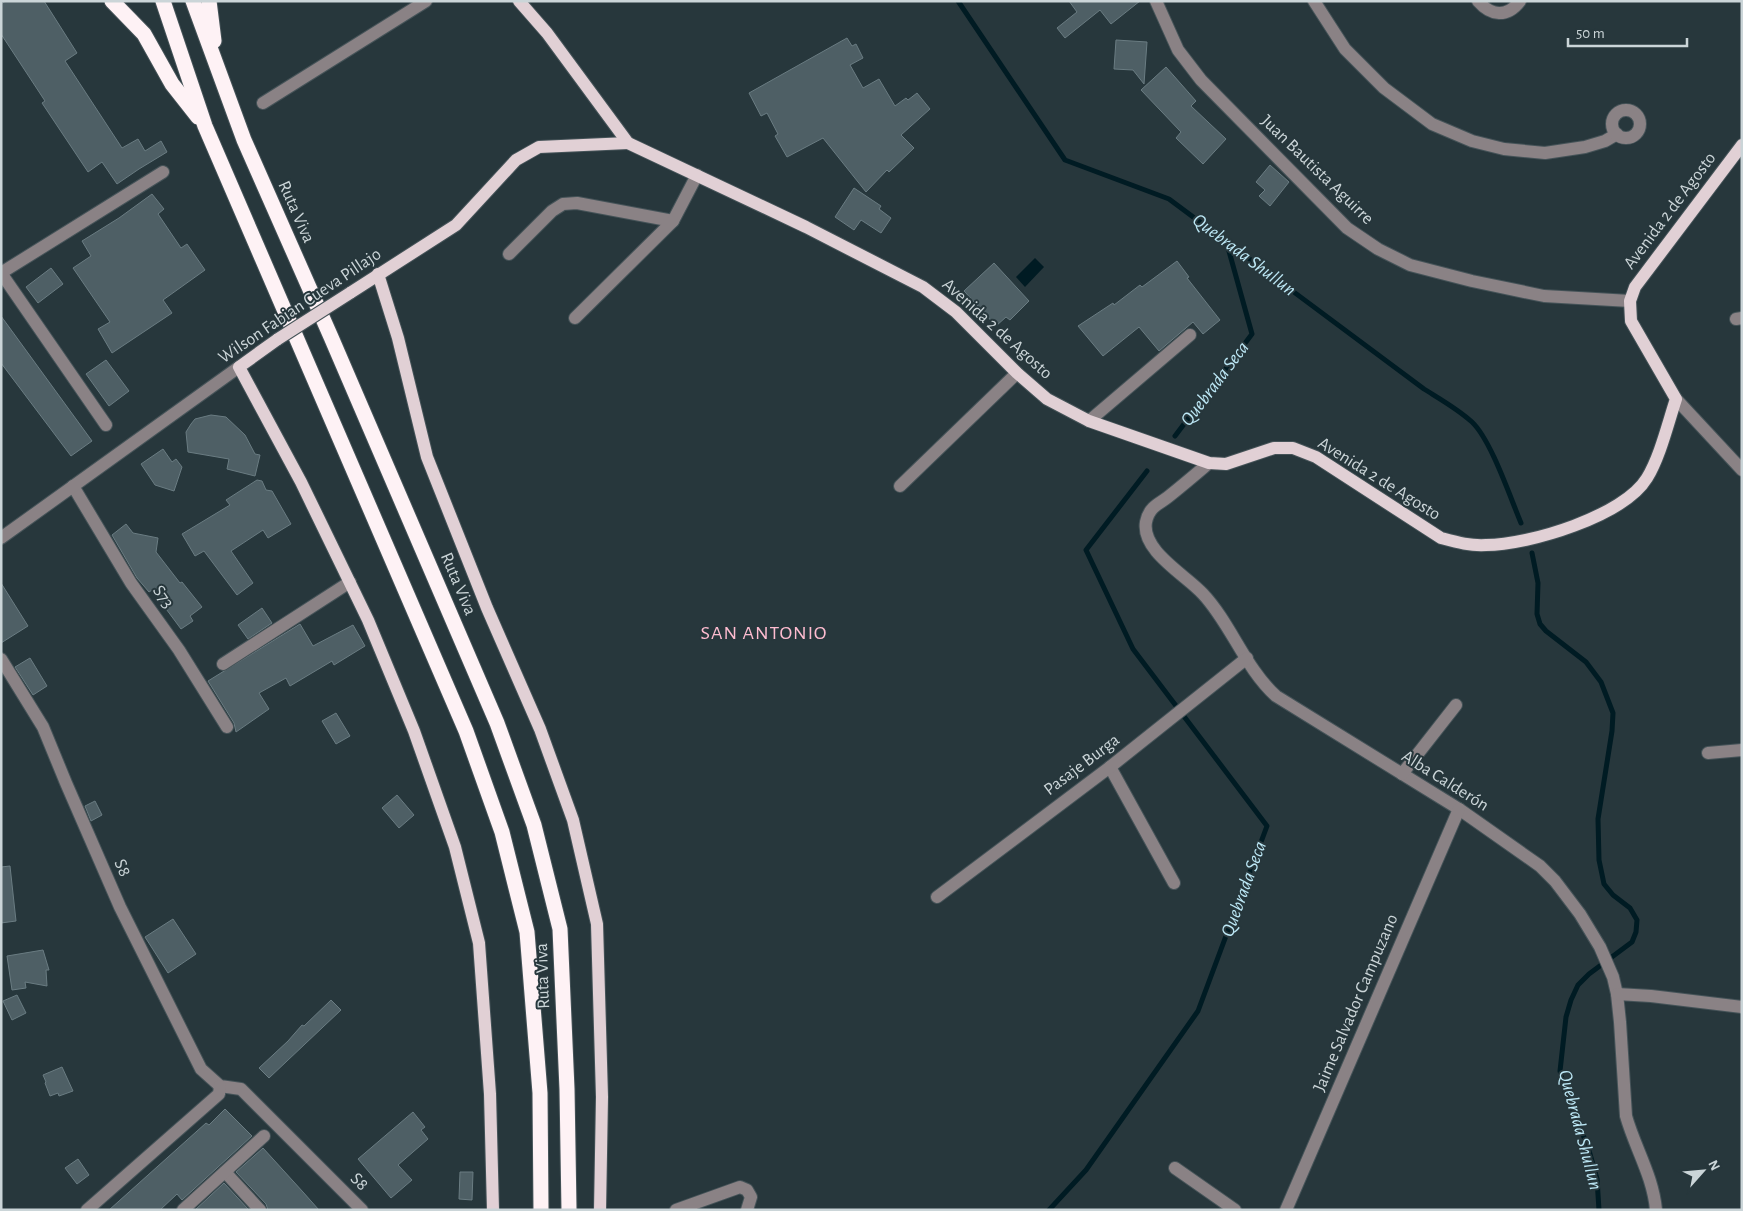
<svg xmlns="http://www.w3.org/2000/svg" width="1743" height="1211" font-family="'Alegreya Sans',sans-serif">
<rect width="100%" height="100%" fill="#27373c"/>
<path fill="#001b23" d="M 1035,258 L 1044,267 L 1025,287 L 1016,277 Z"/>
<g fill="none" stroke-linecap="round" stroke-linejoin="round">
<g stroke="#001b23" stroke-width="5">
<path d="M 958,1 L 1065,160 L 1169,199 L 1424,389 C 1440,399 1458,409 1472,422 C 1491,440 1510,497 1521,523"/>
<path d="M 1175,436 L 1252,334 L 1227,244"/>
<path d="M 1532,553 L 1538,583 L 1537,614 L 1540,624 L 1546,631 L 1586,662 L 1601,682 L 1613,713 L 1612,731 L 1598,819 L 1599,860 L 1604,884 L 1613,895 L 1630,908 L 1637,920 L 1636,932 L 1632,942 L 1589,974 L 1578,985 L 1571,1000 L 1566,1017 L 1560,1071 L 1565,1091 L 1588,1147 L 1597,1179 L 1599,1210"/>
<path d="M 1049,1210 L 1086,1170 L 1198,1011 L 1267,826 L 1133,649 L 1086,550 L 1147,471"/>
</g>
</g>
<g fill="#4e5f65" stroke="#6a7c82">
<path d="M 6,1 L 44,1 L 77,53 L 65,61 L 122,148 L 138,139 L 145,151 L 161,141 L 167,152 L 139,169 L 117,184 L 102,162 L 88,172 L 42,103 L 45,101 L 1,34 L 1,4 Z"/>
<path d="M 1069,1 L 1140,1 L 1111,24 L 1100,10 L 1065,38 L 1057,28 L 1077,12 Z"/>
<path d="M 847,38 L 852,46 L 856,44 L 863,58 L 850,65 L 863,88 L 879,79 L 895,106 L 906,98 L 908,100 L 917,93 L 930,109 L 901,135 L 914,148 L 889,172 L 887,170 L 866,192 L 823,138 L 787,157 L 775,136 L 778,134 L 767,113 L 761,116 L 749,93 Z"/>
<path d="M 1116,40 L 1147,42 L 1144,84 L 1133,70 L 1114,69 Z"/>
<path d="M 1166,67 L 1196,101 L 1191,106 L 1226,139 L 1203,164 L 1176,138 L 1181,132 L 1141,90 Z"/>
<path d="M 1270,165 L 1289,182 L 1270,206 L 1259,196 L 1265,190 L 1256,182 Z"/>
<path d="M 854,188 L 881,206 L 879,209 L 891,218 L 881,233 L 861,220 L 854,230 L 835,217 Z"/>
<path d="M 152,194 L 164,209 L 158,214 L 181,248 L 187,244 L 205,270 L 163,300 L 172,313 L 112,353 L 98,329 L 110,322 L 73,268 L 91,256 L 82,241 L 119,218 Z"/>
<path d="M 1177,261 L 1189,277 L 1187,278 L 1220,320 L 1203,334 L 1193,322 L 1159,351 L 1139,327 L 1103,356 L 1078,326 L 1113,303 L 1114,305 L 1140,285 L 1142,287 Z"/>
<path d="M 994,263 L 1029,301 L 1010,320 L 1006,317 L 996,326 L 964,291 Z"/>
<path d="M 51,268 L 63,284 L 38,303 L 26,287 Z"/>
<path d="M 1,316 L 92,441 L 71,456 L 1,363 Z"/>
<path d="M 106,360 L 129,391 L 109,406 L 86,374 Z"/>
<path d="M 211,415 L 226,417 L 245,435 L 255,454 L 260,455 L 255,476 L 227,469 L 229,459 L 188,452 L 186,432 L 191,424 L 195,419 Z"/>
<path d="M 163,449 L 172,462 L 176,459 L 182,467 L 174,491 L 155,485 L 141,464 Z"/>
<path d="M 257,480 L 262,481 L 266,490 L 272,491 L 291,524 L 268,538 L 263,530 L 231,551 L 253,583 L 237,595 L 204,551 L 195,556 L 182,534 L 230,505 L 226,500 Z"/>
<path d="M 126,524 L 133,533 L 158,538 L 156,552 L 180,583 L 182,582 L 202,607 L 190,616 L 193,621 L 181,629 L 152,590 L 149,592 L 137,578 L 112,535 Z"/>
<path d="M 1,583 L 28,626 L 1,643 Z"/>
<path d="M 262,608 L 272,623 L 248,639 L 238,625 Z"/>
<path d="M 300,624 L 313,646 L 353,625 L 365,646 L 334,665 L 332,661 L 290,686 L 286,678 L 259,693 L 269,709 L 236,732 L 234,723 L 208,681 Z"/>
<path d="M 30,658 L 47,686 L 33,695 L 15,667 Z"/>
<path d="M 336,713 L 350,736 L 336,744 L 322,721 Z"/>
<path d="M 397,795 L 414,815 L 399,828 L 382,808 Z"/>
<path d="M 95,801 L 102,815 L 91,821 L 85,806 Z"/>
<path d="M 10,866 L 16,921 L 1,923 L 1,867 Z"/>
<path d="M 173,919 L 196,954 L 168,973 L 145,937 Z"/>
<path d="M 43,950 L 49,970 L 46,970 L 47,986 L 25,982 L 26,988 L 12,990 L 7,956 Z"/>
<path d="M 17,995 L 26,1013 L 12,1020 L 3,1001 Z"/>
<path d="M 331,1000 L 341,1010 L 269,1078 L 259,1068 L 288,1041 L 302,1025 L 304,1026 Z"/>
<path d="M 62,1067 L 73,1091 L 59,1096 L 58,1093 L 50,1096 L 45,1083 L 46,1082 L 43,1075 Z"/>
<path d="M 225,1109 L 252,1136 L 182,1200 L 177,1194 L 160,1210 L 109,1210 L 206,1123 L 209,1125 Z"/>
<path d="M 413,1112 L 425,1127 L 421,1130 L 428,1139 L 398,1165 L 412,1180 L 391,1198 L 358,1159 Z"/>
<path d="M 263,1148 L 303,1192 L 319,1210 L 268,1210 L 266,1204 L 236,1172 Z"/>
<path d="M 78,1159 L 89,1175 L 77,1184 L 65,1168 Z"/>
<path d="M 460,1172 L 473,1172 L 472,1200 L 459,1199 Z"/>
<path d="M 224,1183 L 249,1210 L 195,1210 Z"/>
</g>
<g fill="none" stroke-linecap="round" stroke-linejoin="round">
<defs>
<g id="minor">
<path d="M 1156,1 L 1178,50 L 1201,80 L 1347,228 L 1378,249 L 1410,265 L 1472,281 L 1544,296 L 1630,301"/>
<path d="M 1314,1 L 1345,49 L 1384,88 L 1432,124 L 1472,141 L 1504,149 L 1545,153 L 1585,147 L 1605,141 L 1617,134"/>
<path d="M 1478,1 C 1491,16 1507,18 1520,1"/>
<path d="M 263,103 L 426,1"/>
<circle cx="1626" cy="124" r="14"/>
<path d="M 509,254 L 552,211 L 563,204 L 577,203 L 673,221"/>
<path d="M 1,273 L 163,172"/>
<path d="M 1,273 L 106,425"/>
<path d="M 575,318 L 673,221 L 697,175"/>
<path d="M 1736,319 L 1742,318"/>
<path d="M 1676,399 L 1742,470"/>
<path d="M 1089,421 L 1190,335"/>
<path d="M 1209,463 C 1196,474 1182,486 1168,497 C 1163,501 1157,504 1153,508 C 1149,512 1147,517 1146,522 C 1141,551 1186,575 1203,594 C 1231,624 1245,668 1276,696 L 1459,809 L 1540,866 L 1555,881 L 1580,914 L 1600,947 L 1613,977 L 1617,994 L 1620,1022 L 1626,1116 C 1635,1148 1653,1176 1656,1210"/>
<path d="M 73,486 L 131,583 L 179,650 L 227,727"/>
<path d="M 900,486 L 1017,373"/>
<path d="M 1,538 L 239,367"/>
<path d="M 1,659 L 43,727 L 66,783 L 120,907 L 201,1069 L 220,1086 L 241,1089 L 362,1210"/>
<path d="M 223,664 L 350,582"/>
<path d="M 1708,753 L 1742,750"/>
<path d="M 1110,767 L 1174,883"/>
<path d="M 1402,774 L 1456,705"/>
<path d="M 937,897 L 1110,767 L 1247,658"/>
<path d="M 1617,994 L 1651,996 L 1742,1007"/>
<path d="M 1175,1168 L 1235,1210"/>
<path d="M 225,1172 L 260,1210"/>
<path d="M 87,1210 L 219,1094 L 220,1086"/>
<path d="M 183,1210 L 264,1136"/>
<path d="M 676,1210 L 740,1187 L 747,1190 L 751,1197 L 747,1210"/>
<path d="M 1286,1210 L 1459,809"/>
</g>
<g id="major">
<path d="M 519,1 L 547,33 L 628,143 L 806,227 L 923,287 L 956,312 L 1017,373 L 1047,399 L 1089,421 L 1209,463 L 1226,464 L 1274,448 L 1293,448 L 1316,457 L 1441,538 C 1456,542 1470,546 1486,545 C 1529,545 1624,516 1647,478 C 1660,457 1668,423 1676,399 L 1631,321 L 1630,301 L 1635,287 L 1742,145"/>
<path d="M 378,274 L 398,338 L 427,457 L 487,608 L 540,729 L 573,820 L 597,924 L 602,1097 L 600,1210"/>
<path d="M 350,293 L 456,225 L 516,160 L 539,147 L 628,143"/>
<path d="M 278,339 L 239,367 L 301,482 L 368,620 L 414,731 L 455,847 L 479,943 L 490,1094 L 493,1210"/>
</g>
<g id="highway">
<path d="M 112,1 L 144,34 L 172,84 L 198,117"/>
<path d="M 163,1 L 205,126 L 466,731 L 502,832 L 527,932 L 540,1093 L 541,1210"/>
<path d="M 193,1 L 244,140 L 331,337 L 497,723 L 534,825 L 560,929 L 567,1089 L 569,1210"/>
<path d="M 209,1 L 214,41"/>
</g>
</defs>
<use href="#minor" stroke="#455358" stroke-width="14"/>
<use href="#major" stroke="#455358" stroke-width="14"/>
<use href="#highway" stroke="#455358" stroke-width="17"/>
<use href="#minor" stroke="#8a8285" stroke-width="12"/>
<use href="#major" stroke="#e1d0d5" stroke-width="12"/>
<use href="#highway" stroke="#fef2f5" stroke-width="15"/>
<defs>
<path id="major-bridge" d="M 278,339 L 350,293"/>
</defs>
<use href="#major-bridge" stroke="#455358" stroke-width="14" stroke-linecap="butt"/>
<use href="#major-bridge" stroke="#e1d0d5" stroke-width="12"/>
</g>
<g text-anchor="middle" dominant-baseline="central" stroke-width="4" stroke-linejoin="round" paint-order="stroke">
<g font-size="18" fill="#cbd5d8" stroke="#27373c">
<text transform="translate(1317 170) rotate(44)">Juan Bautista Aguirre</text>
<text transform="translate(1670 211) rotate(-53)">Avenida 2 de Agosto</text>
<text transform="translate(296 212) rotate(66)">Ruta Viva</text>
<text transform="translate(300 306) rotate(-34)">Wilson Fabian Cueva Pillajo</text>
<text transform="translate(997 329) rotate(42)">Avenida 2 de Agosto</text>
<text transform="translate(1379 479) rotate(32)">Avenida 2 de Agosto</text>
<text transform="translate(458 584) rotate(67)">Ruta Viva</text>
<text transform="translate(163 597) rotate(55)">S73</text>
<text transform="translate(1082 765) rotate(-37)">Pasaje Burga</text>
<text transform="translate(1445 781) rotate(32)">Alba Calderón</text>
<text transform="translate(122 868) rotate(67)">S8</text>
<text transform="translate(543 976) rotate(-92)">Ruta Viva</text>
<text transform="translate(1356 1003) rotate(-67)">Jaime Salvador Campuzano</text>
<text transform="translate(359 1182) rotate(45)">S8</text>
</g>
<g font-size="19" font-style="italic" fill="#bde8f6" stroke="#27373c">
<text transform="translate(1244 255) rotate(37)">Quebrada Shullun</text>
<text transform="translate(1215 384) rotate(-53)">Quebrada Seca</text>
<text transform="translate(1244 889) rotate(-70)">Quebrada Seca</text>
<text transform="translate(1580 1130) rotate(75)">Quebrada Shullun</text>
</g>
<g font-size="20" letter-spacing="1" fill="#febcd0" stroke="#27373c">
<text x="764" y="633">SAN ANTONIO</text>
</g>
</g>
<rect width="1743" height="1211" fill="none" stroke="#cbd5d8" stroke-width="5"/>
<g transform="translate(1703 1171) rotate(63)" stroke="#27373c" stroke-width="4" paint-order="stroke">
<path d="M0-4L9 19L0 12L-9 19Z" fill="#cbd5d8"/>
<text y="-8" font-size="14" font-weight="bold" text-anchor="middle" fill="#cbd5d8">N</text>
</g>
<path d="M1568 38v8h119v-8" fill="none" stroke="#cbd5d8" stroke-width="2.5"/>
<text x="1576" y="38" font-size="15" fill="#cbd5d8" stroke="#27373c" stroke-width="4" paint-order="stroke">50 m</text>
</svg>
